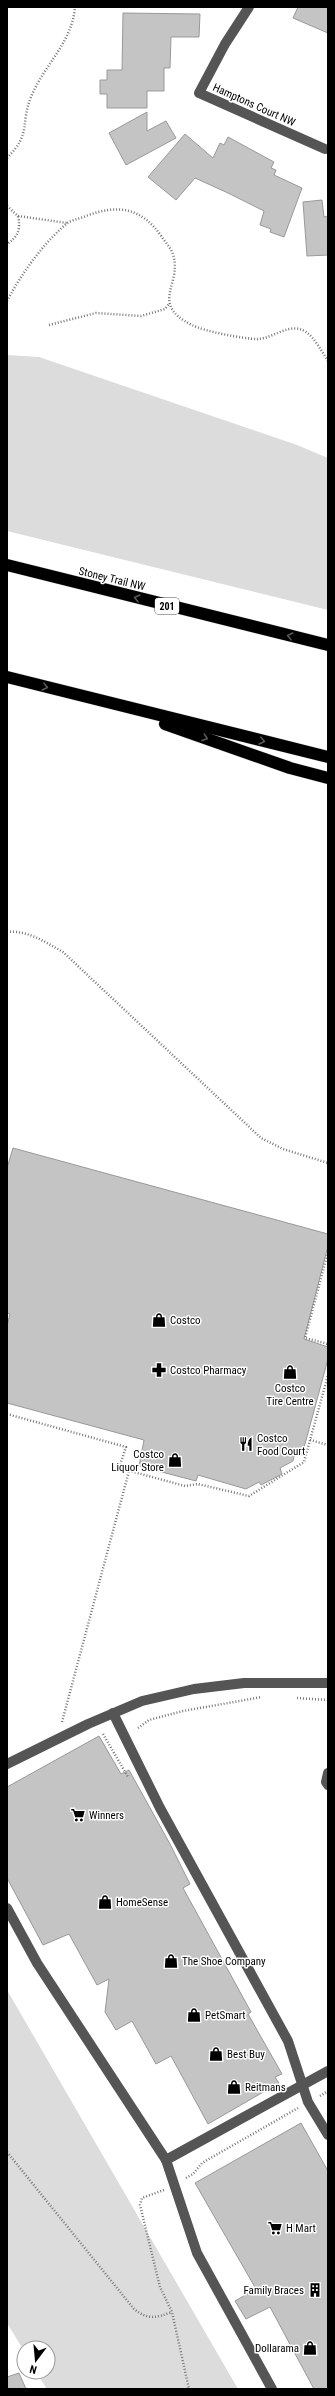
<svg xmlns="http://www.w3.org/2000/svg" width="335" height="2396" font-family="'Roboto Condensed',sans-serif">
<rect width="100%" height="100%" fill="#fff"/>
<g fill="#dcdcdc">
<path d="M 7,355 L 39,357 L 297,445 L 328,458 L 328,610 L 7,531 Z"/>
<path d="M 7,1990 L 238,2389 L 47,2389 L 36,2372 L 48,2372 L 48,2348 L 24,2348 L 24,2351 L 7,2323 Z"/>
</g>
<g fill="#c4c4c4" stroke="#999">
<path d="M 298,7 L 328,7 L 328,33 L 293,18 Z"/>
<path d="M 123,13 L 200,14 L 199,37 L 171,37 L 170,68 L 164,68 L 164,91 L 147,91 L 147,108 L 107,108 L 107,94 L 100,94 L 100,80 L 107,80 L 107,70 L 122,70 Z"/>
<path d="M 147,112 L 147,131 L 166,121 L 176,138 L 126,165 L 109,133 Z"/>
<path d="M 185,134 L 213,158 L 220,143 L 224,145 L 228,137 L 274,162 L 271,168 L 276,170 L 274,175 L 302,188 L 284,237 L 270,232 L 271,229 L 260,225 L 264,211 L 228,193 L 195,178 L 176,200 L 148,177 Z"/>
<path d="M 322,200 L 324,217 L 328,216 L 328,255 L 307,256 L 303,202 Z"/>
<path d="M 13,1148 L 328,1234 L 328,1246 L 304,1339 L 328,1347 L 328,1359 L 302,1455 L 295,1453 L 293,1461 L 280,1468 L 282,1474 L 261,1485 L 259,1482 L 246,1489 L 198,1475 L 196,1481 L 139,1466 L 144,1440 L 7,1403 L 7,1326 L 10,1314 L 7,1313 L 7,1168 Z"/>
<path d="M 99,1736 L 121,1774 L 129,1770 L 170,1844 L 190,1884 L 183,1888 L 251,2012 L 248,2014 L 282,2074 L 275,2077 L 279,2083 L 208,2124 L 171,2056 L 156,2064 L 132,2021 L 116,2030 L 105,2012 L 109,1979 L 97,1985 L 69,1934 L 43,1945 L 7,1878 L 7,1787 Z"/>
<path d="M 301,2123 L 328,2171 L 328,2389 L 314,2389 L 270,2307 L 246,2319 L 235,2301 L 256,2289 L 195,2183 Z"/>
<path d="M 19,2373 L 26,2389 L 7,2389 L 7,2377 Z"/>
</g>
<g fill="none" stroke-linecap="round" stroke-linejoin="round">
<defs>
<g id="highway">
<path d="M 7,565 L 328,645"/>
<path d="M 7,677 L 328,757"/>
<path d="M 165,724 L 290,768 L 328,778"/>
</g>
</defs>
<use href="#highway" stroke="#dbdbdb" stroke-width="13"/>
<g stroke="#777" stroke-width="2.5" stroke-dasharray="1 2" stroke-linecap="butt">
<path d="M 7,158 C 32,133 20,124 31,97 C 44,65 72,43 75,7"/>
<path d="M 7,206 L 18,216 C 21,229 18,237 7,244"/>
<path d="M 18,216 L 67,223"/>
<path d="M 7,301 C 22,273 42,245 66,224 C 71,220 79,219 86,216 C 118,204 141,207 162,237 C 165,242 170,247 172,252 C 185,283 147,303 192,325 C 203,331 244,339 257,339 C 273,339 290,321 306,332 C 315,338 322,352 328,361"/>
<path d="M 49,325 L 96,313 L 141,316 L 165,309 L 169,304"/>
<path d="M 7,932 C 28,930 45,942 63,952 L 261,1138 L 283,1149 L 328,1163"/>
<path d="M 328,1252 L 305,1338 L 328,1344"/>
<path d="M 7,1414 L 126,1447 L 119,1468 L 185,1486 L 198,1484 L 249,1496 L 304,1462 L 328,1375"/>
<path d="M 310,1440 L 328,1445"/>
<path d="M 297,1698 L 328,1700"/>
<path d="M 62,1722 L 129,1471"/>
<path d="M 138,1728 L 149,1720 L 183,1711 L 262,1697"/>
<path d="M 103,1734 L 128,1777"/>
<path d="M 320,2096 L 328,2091"/>
<path d="M 7,2152 L 134,2309 C 148,2320 156,2318 172,2312"/>
<path d="M 186,2178 L 193,2174 L 202,2163 L 298,2108"/>
<path d="M 164,2190 L 142,2198 L 140,2205 L 160,2287 L 172,2312 L 189,2389"/>
</g>
<g stroke="#555" stroke-width="10">
<path d="M 249,7 L 225,44 L 199,93 L 325,149"/>
<path d="M 113,1713 L 160,1808 L 288,2041 L 308,2102 L 328,2135"/>
<path d="M 7,1764 L 88,1724 L 142,1701 L 194,1689 L 244,1683 L 328,1683"/>
<path d="M 328,1773 L 326,1782 L 328,1785"/>
<path d="M 7,1908 L 37,1963 L 166,2160 L 197,2253 L 272,2389"/>
<path d="M 166,2160 L 328,2071"/>
</g>
<use href="#highway" stroke="#000" stroke-width="12"/>
</g>
<defs><path id="oneway-chevron" d="M-2-3.5L2.5 0L-2 3.5" fill="none" stroke-width="1.6" stroke-linecap="round" stroke-linejoin="round"/></defs>
<g stroke="#595959">
<use href="#oneway-chevron" transform="translate(137 598) rotate(-166)"/>
<use href="#oneway-chevron" transform="translate(290 636) rotate(-166)"/>
<use href="#oneway-chevron" transform="translate(45 687) rotate(14)"/>
<use href="#oneway-chevron" transform="translate(205 738) rotate(20)"/>
<use href="#oneway-chevron" transform="translate(262 741) rotate(14)"/>
</g>
<defs>
<symbol id="shop-bare" viewBox="-9 -9 18 18"><path d="M-5-2.5h2.3a2.7 3.5 0 0 1 5.4 0H5L5.5 6h-11ZM-1.5-2.5h3a1.5 2.3 0 0 0-3 0Z" fill="#000" stroke="#fff" stroke-width="2.5" paint-order="stroke"/></symbol>
<symbol id="pharmacy-bare" viewBox="-9 -9 18 18"><path d="M-2-6h4v4h4v4h-4v4h-4v-4h-4v-4h4Z" fill="#000" stroke="#fff" stroke-width="2.5" paint-order="stroke"/></symbol>
<symbol id="restaurant-bare" viewBox="-9 -9 18 18"><path d="M-5-6h1v4h1v-4h1v4h1v-4h1v5L-1.5 .5V6h-2V.5L-5-1ZM5-6V6H3V1.5H1.5Q1.5-4 5-6Z" fill="#000" stroke="#fff" stroke-width="2.5" paint-order="stroke"/></symbol>
<symbol id="supermarket-bare" viewBox="-9 -9 18 18"><path d="M-6-5.5h2.5l.6 2H6L4.5 2H-2.5L-4.4-4H-6ZM-1.5 3.2a1.3 1.3 0 1 0 .1 0ZM3 3.2a1.3 1.3 0 1 0 .1 0Z" fill="#000" stroke="#fff" stroke-width="2.5" paint-order="stroke"/></symbol>
<symbol id="building-bare" viewBox="-9 -9 18 18"><path d="M-4-6H4V6H1V3H-1V6H-4ZM-2.5-4.3h1.7v1.8h-1.7ZM.8-4.3h1.7v1.8H.8ZM-2.5-1h1.7V.8h-1.7ZM.8-1h1.7V.8H.8Z" fill="#000" stroke="#fff" stroke-width="2.5" paint-order="stroke"/></symbol>
</defs>
<g fill-rule="evenodd">
<use href="#shop-bare" x="149" y="1310" width="20" height="20"/>
<use href="#pharmacy-bare" x="149" y="1360" width="20" height="20"/>
<use href="#shop-bare" x="280" y="1362" width="20" height="20"/>
<use href="#restaurant-bare" x="236" y="1434" width="20" height="20"/>
<use href="#shop-bare" x="165" y="1450" width="20" height="20"/>
<use href="#supermarket-bare" x="68" y="1805" width="20" height="20"/>
<use href="#shop-bare" x="95" y="1892" width="20" height="20"/>
<use href="#shop-bare" x="161" y="1951" width="20" height="20"/>
<use href="#shop-bare" x="184" y="2005" width="20" height="20"/>
<use href="#shop-bare" x="206" y="2044" width="20" height="20"/>
<use href="#shop-bare" x="224" y="2077" width="20" height="20"/>
<use href="#supermarket-bare" x="265" y="2218" width="20" height="20"/>
<use href="#building-bare" x="305" y="2280" width="20" height="20"/>
<use href="#shop-bare" x="300" y="2338" width="20" height="20"/>
</g>
<g text-anchor="middle" dominant-baseline="central" stroke-width="3" stroke-linejoin="round" paint-order="stroke">
<rect fill="#fff" stroke="#4c4c4c" stroke-width="1" x="155" y="598" width="24" height="16" rx="3"/>
<g font-size="10" font-weight="bold" fill="#000">
<text x="167" y="606">201</text>
</g>
<g font-size="11" fill="#000" stroke="#fff">
<text transform="translate(254 105) rotate(24)">Hamptons Court NW</text>
<text transform="translate(112 579) rotate(14)">Stoney Trail NW</text>
</g>
<g font-size="11" fill="#000" stroke="#fff" text-anchor="start">
<text x="170" y="1320">Costco</text>
<text x="170" y="1370">Costco Pharmacy</text>
<text x="290" y="1388" text-anchor="middle">Costco<tspan x="290" dy="13">Tire Centre</tspan></text>
<text x="257" y="1438">Costco<tspan x="257" dy="13">Food Court</tspan></text>
<text x="164" y="1454" text-anchor="end">Costco<tspan x="164" dy="13">Liquor Store</tspan></text>
<text x="89" y="1815">Winners</text>
<text x="116" y="1902">HomeSense</text>
<text x="182" y="1961">The Shoe Company</text>
<text x="205" y="2015">PetSmart</text>
<text x="227" y="2054">Best Buy</text>
<text x="245" y="2087">Reitmans</text>
<text x="286" y="2228">H Mart</text>
<text x="304" y="2290" text-anchor="end">Family Braces</text>
<text x="299" y="2348" text-anchor="end">Dollarama</text>
</g>
</g>
<rect width="335" height="2396" fill="none" stroke="#000000" stroke-width="16"/>
<g transform="translate(36 2360) rotate(196)"><circle r="19" fill="#ffffff" stroke="#999999"/>
<path d="M0-3L7 15L0 10L-7 15Z" fill="#000000"/>
<text y="-6" font-size="11" font-weight="bold" text-anchor="middle" fill="#000000">N</text>
</g>
</svg>
